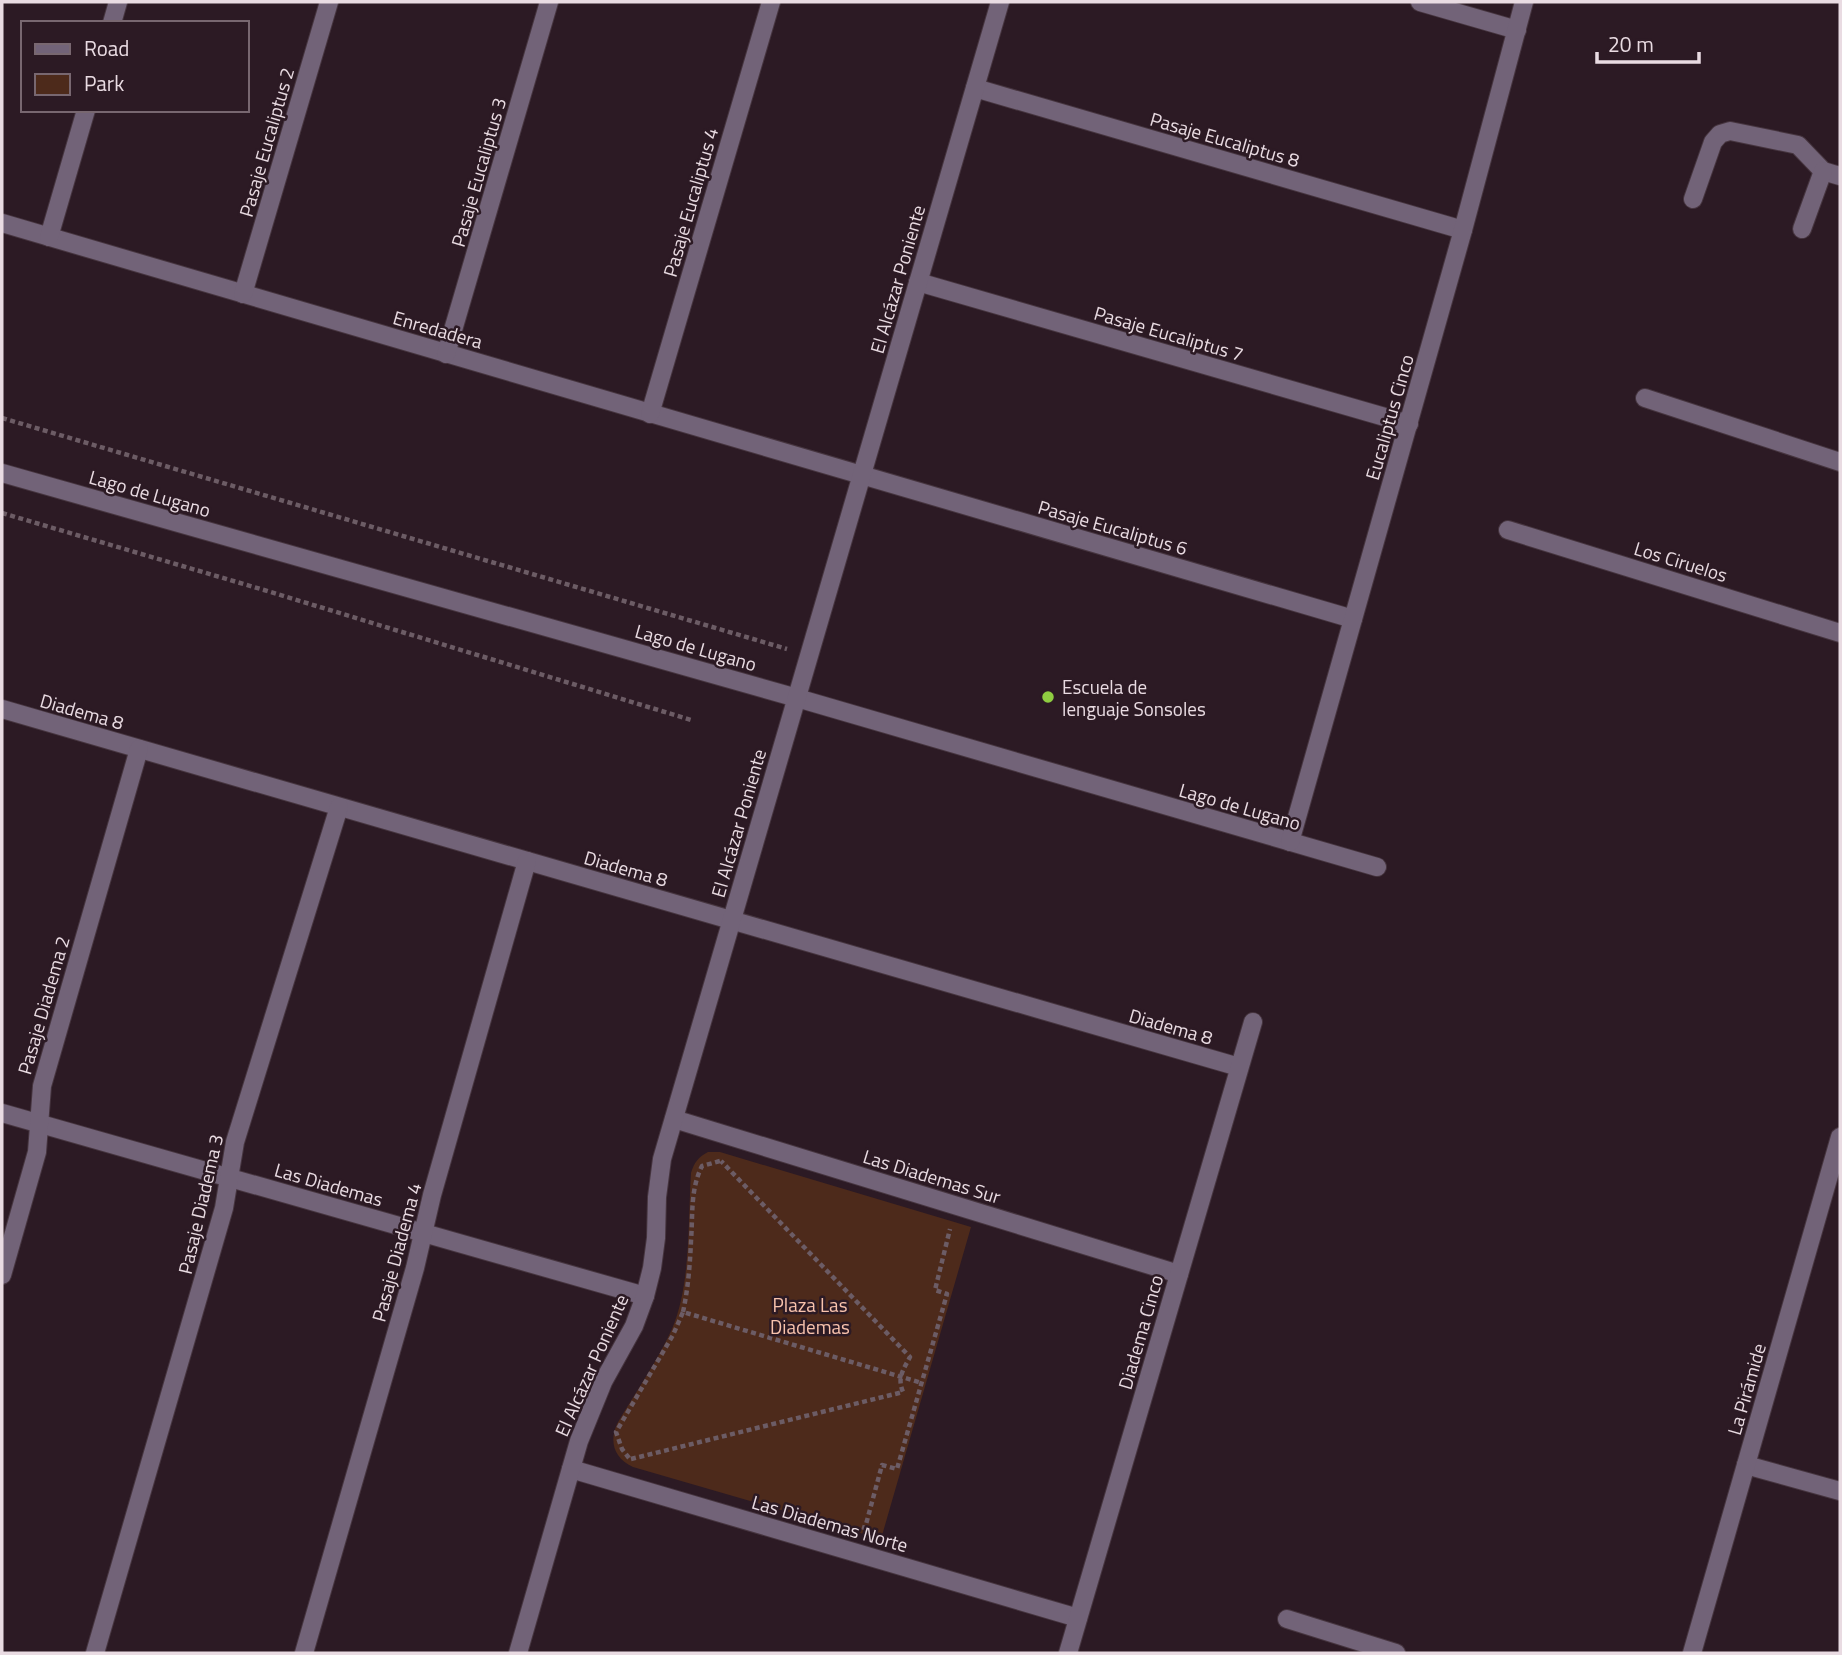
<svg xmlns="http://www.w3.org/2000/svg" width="1842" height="1655" font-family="'Titillium Web',sans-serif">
<rect width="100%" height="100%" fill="#2c1a24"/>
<path fill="#4d2a1b" d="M 708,1152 L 720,1152 L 971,1227 L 881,1539 L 633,1467 C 614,1458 609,1442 617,1424 C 635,1393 657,1362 672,1329 C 691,1285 688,1221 691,1173 C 694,1163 698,1157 708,1152 Z"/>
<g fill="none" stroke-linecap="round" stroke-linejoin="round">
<defs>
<g id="minor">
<path d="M 1420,2 L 1517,30"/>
<path d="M 112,23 L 118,2"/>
<path d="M 975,88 L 1463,230"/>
<path d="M 1693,199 L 1713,142 L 1720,134 L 1730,131 L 1798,145 L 1823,171 L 1840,176"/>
<path d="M 2,223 L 1353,619"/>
<path d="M 1802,229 L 1823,171"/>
<path d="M 49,237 L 86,110"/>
<path d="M 918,282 L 1409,424"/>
<path d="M 243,294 L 329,2"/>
<path d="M 446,354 L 549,2"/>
<path d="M 1645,398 L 1840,462"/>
<path d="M 650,414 L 771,2"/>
<path d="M 2,473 L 797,698 L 1377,867"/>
<path d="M 1508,530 L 1840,633"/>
<path d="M 2,709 L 1239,1067"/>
<path d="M 1290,842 L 1463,230 L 1524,2"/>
<path d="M 2,1113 L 645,1296"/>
<path d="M 674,1119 L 1179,1274"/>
<path d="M 2,1275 L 37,1152 L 42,1086 L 139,749"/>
<path d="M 1746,1465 L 1840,1491"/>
<path d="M 571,1469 L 1078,1618"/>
<path d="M 1287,1619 L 1396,1653"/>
<path d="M 95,1653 L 224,1208 L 235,1142 L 339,807"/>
<path d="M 304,1653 L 415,1268 L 432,1195 L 527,861"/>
<path d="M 518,1653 L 579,1441 L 603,1382 L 634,1326 L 645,1296 L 652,1268 L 656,1238 L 657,1197 L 662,1159 L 1000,2"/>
<path d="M 1068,1653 L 1253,1022"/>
<path d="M 1692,1653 L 1840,1137"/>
</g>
</defs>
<use href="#minor" stroke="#46353f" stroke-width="20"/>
<g stroke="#6c5c65" stroke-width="4.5" stroke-dasharray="5 3.5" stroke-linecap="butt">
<path d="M 2,418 L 787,649"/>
<path d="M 2,513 L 264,590 L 691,720"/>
<path d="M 683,1312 C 688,1289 690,1265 691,1241 C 693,1215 690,1190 702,1166 L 720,1161"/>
<path d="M 629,1458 L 622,1449 L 616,1432 L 673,1335 L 683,1312 L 922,1383"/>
<path d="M 631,1459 L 903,1392 C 897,1378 903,1370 910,1357 L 721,1161"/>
<path d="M 862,1527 L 865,1528 L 882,1465 L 897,1469 L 947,1294 L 935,1290 L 950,1229"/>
</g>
<use href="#minor" stroke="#726378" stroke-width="18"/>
</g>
<circle fill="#8fcd41" stroke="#2c1a24" stroke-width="2.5" cx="1048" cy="697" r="7"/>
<g text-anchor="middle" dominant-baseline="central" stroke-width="5" stroke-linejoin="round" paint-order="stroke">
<g font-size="19" fill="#e9dbe2" stroke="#2c1a24">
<text transform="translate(1225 139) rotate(16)">Pasaje Eucaliptus 8</text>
<text transform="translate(266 142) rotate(-74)">Pasaje Eucaliptus 2</text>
<text transform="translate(478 172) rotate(-74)">Pasaje Eucaliptus 3</text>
<text transform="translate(690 202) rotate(-74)">Pasaje Eucaliptus 4</text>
<text transform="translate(897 279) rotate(-74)">El Alcázar Poniente</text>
<text transform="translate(438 329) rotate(16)">Enredadera</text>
<text transform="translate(1169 333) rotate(16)">Pasaje Eucaliptus 7</text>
<text transform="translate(1389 417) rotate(-74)">Eucaliptus Cinco</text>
<text transform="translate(150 493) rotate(16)">Lago de Lugano</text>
<text transform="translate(1113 527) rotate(16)">Pasaje Eucaliptus 6</text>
<text transform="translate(1681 561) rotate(17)">Los Ciruelos</text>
<text transform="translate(696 647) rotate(16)">Lago de Lugano</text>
<text transform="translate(82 711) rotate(16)">Diadema 8</text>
<text transform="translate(1240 806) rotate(16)">Lago de Lugano</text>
<text transform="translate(738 823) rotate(-74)">El Alcázar Poniente</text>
<text transform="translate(626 868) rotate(16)">Diadema 8</text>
<text transform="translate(43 1005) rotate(-74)">Pasaje Diadema 2</text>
<text transform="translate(1171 1026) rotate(16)">Diadema 8</text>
<text transform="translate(932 1176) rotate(17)">Las Diademas Sur</text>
<text transform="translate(329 1184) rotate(16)">Las Diademas</text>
<text transform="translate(200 1204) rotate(-77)">Pasaje Diadema 3</text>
<text transform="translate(396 1252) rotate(-75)">Pasaje Diadema 4</text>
<text transform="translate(1140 1332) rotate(-74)">Diadema Cinco</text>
<text transform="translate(591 1365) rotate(-66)">El Alcázar Poniente</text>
<text transform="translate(1746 1389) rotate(-74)">La Pirámide</text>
<text transform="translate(830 1523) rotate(16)">Las Diademas Norte</text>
</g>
<g font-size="19" fill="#e9dbe2" stroke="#2c1a24" text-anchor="start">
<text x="1062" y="686">Escuela de<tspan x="1062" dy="22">lenguaje Sonsoles</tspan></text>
</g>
<g font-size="19" fill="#f9c3ad" stroke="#2c1a24">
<text x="810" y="1304">Plaza Las<tspan x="810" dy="22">Diademas</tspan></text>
</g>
</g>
<rect width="1842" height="1655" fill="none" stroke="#e9dbe2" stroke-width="7"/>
<rect x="21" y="21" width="228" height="91" fill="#2c1a24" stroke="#786770" stroke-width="2"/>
<rect x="35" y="44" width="35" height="10" fill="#726378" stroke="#786770" stroke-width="2"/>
<text x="84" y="56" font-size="21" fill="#e9dbe2">Road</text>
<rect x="35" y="74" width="35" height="21" fill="#4d2a1b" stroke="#786770" stroke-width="2"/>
<text x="84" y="91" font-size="21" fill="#e9dbe2">Park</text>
<path d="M1597 52v10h102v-10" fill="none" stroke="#e9dbe2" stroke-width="3.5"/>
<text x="1608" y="52" font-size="21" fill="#e9dbe2" stroke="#2c1a24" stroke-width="5" paint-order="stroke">20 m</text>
</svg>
